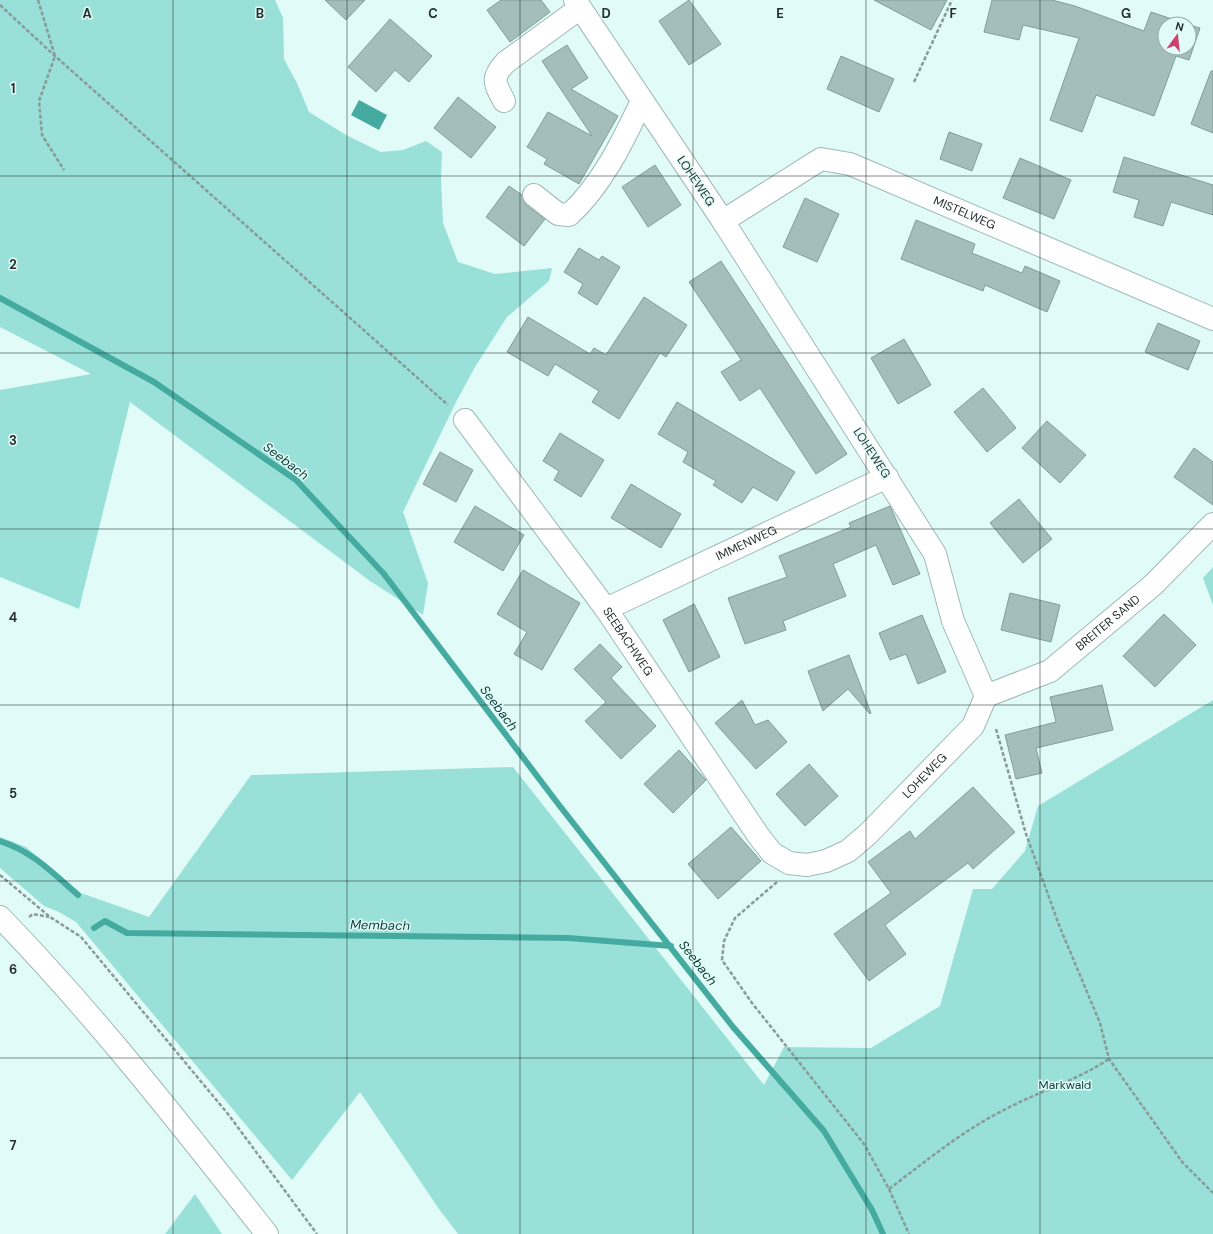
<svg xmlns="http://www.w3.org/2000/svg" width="1213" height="1234" font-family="'DM Sans',sans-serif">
<rect width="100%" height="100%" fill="#e1fcf8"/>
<g fill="#99e1d8">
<path d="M 0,0 L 275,0 L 283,18 L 284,59 L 297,83 L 309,112 L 346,135 L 381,152 L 403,150 L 426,141 L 442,152 L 441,178 L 443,223 L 458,262 L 495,274 L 552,268 L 549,281 L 507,317 L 475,367 L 456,402 L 403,512 L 428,583 L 423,615 L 370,581 L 130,402 L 79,609 L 0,577 L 0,390 L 91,374 L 0,327 Z"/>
<path d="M 1213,567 L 1213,605 L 1203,578 Z"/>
<path d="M 1213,700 L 1213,1234 L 458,1234 L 439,1209 L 360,1092 L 292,1180 L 76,922 L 59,912 L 44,906 L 0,868 L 0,837 L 26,847 L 81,893 L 149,917 L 251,775 L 513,767 L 764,1085 L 784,1047 L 871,1048 L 940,1006 L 973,889 L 992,889 L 1025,851 L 1038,806 Z"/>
<path d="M 195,1194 L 222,1234 L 165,1234 Z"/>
</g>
<path fill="#45aba0" d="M 359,100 L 387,115 L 379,130 L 351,115 Z"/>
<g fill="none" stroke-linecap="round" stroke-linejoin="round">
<g stroke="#45aba0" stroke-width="6">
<path d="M 0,298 L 154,382 L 296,480 L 384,574 L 559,805 L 733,1027 L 824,1131 L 872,1210 L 883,1234"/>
<path d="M 0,841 C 32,851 53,873 78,895"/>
<path d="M 94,928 L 105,921 L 127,933 L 568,938 L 671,946"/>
</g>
</g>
<g fill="#a4bfbb" stroke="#839c98">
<path d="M 325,0 L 365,0 L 346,20 Z"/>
<path d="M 501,0 L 541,0 L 550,12 L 510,42 L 487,10 Z"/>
<path d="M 689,0 L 721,44 L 689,65 L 659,21 Z"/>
<path d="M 874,0 L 947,0 L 931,30 Z"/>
<path d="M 992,0 L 1052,0 L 1075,6 L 1144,31 L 1151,12 L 1187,24 L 1165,24 L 1165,48 L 1189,48 L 1189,25 L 1200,28 L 1189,60 L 1176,56 L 1154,116 L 1096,95 L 1082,132 L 1050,120 L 1079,38 L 1023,25 L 1019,40 L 984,32 Z"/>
<path d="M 390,19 L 432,56 L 409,82 L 395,70 L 376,92 L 348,67 Z"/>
<path d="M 567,45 L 588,78 L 571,89 L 618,116 L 579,184 L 544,164 L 547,159 L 527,147 L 548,112 L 592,136 L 542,61 Z"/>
<path d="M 841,56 L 894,79 L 879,112 L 827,89 Z"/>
<path d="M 1211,71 L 1213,71 L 1213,133 L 1191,124 Z"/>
<path d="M 458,97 L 496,127 L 471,158 L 434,128 Z"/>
<path d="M 949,132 L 982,144 L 972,171 L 940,159 Z"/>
<path d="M 1124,157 L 1213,185 L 1213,215 L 1171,202 L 1163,226 L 1134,217 L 1139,200 L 1113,192 Z"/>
<path d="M 1020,158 L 1071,180 L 1054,219 L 1003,198 Z"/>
<path d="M 655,165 L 681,205 L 648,227 L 622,187 Z"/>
<path d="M 509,186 L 522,195 L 526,205 L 545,219 L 524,246 L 486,217 Z"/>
<path d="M 805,198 L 839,214 L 817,262 L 783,247 Z"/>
<path d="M 916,220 L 975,244 L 972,253 L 1022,273 L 1025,266 L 1060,281 L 1047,312 L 985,285 L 983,291 L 901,259 Z"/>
<path d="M 579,248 L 599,260 L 602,256 L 620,267 L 597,305 L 578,293 L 583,284 L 564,272 Z"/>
<path d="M 721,261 L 847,454 L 816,474 L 760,388 L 740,401 L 721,372 L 741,360 L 742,361 L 689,282 Z"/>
<path d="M 644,297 L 687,325 L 666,357 L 660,353 L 619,419 L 592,402 L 599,391 L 555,364 L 548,376 L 507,352 L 528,317 L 590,354 L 594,348 L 606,355 Z"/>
<path d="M 1158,323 L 1200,341 L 1188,370 L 1145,352 Z"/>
<path d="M 904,339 L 931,385 L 898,404 L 871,358 Z"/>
<path d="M 983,388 L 1016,428 L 987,452 L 954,412 Z"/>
<path d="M 677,402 L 795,472 L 777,501 L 753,487 L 742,503 L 713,485 L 716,481 L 683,462 L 688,452 L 658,434 Z"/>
<path d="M 1047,421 L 1086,455 L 1060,483 L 1022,448 Z"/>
<path d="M 560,433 L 604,460 L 581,497 L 554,480 L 559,471 L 543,461 Z"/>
<path d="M 1194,448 L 1213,462 L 1213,505 L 1174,477 Z"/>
<path d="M 440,452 L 473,470 L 456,502 L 423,484 Z"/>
<path d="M 631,484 L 681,514 L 661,548 L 611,518 Z"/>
<path d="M 1019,499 L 1052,539 L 1023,563 L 990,523 Z"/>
<path d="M 475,506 L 524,535 L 503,571 L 454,542 Z"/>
<path d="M 890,506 L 920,574 L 893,585 L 876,545 L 833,564 L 846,596 L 783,621 L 786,630 L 745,644 L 728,598 L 787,577 L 779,556 L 851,527 L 849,523 Z"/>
<path d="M 523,570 L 580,603 L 542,670 L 514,654 L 527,632 L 497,614 Z"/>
<path d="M 1010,593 L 1060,605 L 1051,642 L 1001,630 Z"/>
<path d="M 694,604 L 720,657 L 689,672 L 663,620 Z"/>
<path d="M 1164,614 L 1196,645 L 1155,687 L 1123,656 Z"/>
<path d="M 922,615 L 946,672 L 918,684 L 906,654 L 890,660 L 879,633 Z"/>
<path d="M 600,644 L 622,667 L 611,678 L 656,726 L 621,759 L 585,721 L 606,702 L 574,669 Z"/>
<path d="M 849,655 L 871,713 L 870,714 L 848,689 L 823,711 L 808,671 Z"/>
<path d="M 1102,685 L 1113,730 L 1036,748 L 1042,773 L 1016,779 L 1005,735 L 1056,722 L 1050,697 Z"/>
<path d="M 742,700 L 755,725 L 768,720 L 787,742 L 756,769 L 715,723 Z"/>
<path d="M 679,750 L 706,780 L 673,813 L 644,784 Z"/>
<path d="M 809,764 L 838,796 L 805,826 L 776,794 Z"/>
<path d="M 973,787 L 1015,832 L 973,869 L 968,863 L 885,925 L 906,954 L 869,981 L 834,934 L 891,893 L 868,862 L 910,831 L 915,839 Z"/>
<path d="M 731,827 L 761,861 L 718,899 L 688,864 Z"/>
</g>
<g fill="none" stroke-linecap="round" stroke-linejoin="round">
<defs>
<g id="minor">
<path d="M 504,101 C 494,82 491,78 506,62 L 580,8"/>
<path d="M 534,195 L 558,214 L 569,215 C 602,185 623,141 642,101"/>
<path id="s1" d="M 723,221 L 821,159 L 850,164 L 1213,319"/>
<path id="s2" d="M 465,420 L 606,609 L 758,835 L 772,853 L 789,863 L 807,865 L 826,861 L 848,851 L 868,834 L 973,726 L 986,696 L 953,621 L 935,554 L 723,221 L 575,0"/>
<path id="s3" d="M 606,609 L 887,477"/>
<path id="s4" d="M 986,696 L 1050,671 L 1153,585 L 1213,524"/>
</g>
<path id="major" d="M 0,917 C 96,1016 181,1125 267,1234"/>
</defs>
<use href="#minor" stroke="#9fb9b5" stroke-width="24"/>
<use href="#major" stroke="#9fb9b5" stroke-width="24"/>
<g stroke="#889b99" stroke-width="2.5" stroke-dasharray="4 2" stroke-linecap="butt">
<path d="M 38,0 L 55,56 L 39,101 L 42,135 L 64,170"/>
<path d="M 0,5 L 55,56 L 448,405"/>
<path d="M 914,82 L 952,0"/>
<path d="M 996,729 L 1026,834 L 1059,925 L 1100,1023 L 1109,1059 L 1183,1163 L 1213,1193"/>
<path d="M 0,875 L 50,917 L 81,937 L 228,1114 L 317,1234"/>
<path d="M 777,882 L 735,918 L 724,941 L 722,960 L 752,1003 L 864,1144 L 889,1189 L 909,1234"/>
<path d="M 29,917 L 33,914 L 49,917"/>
<path d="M 889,1189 C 926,1161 961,1132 1002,1111 C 1037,1092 1076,1081 1109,1059"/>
</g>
<use href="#minor" stroke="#fff" stroke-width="22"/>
<use href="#major" stroke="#fff" stroke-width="22"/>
</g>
<path fill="none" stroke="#252f2e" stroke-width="1" stroke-opacity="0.55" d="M 173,0 L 173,1234M 347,0 L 347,1234M 520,0 L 520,1234M 693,0 L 693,1234M 866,0 L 866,1234M 1040,0 L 1040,1234M 0,176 L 1213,176M 0,353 L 1213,353M 0,529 L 1213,529M 0,705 L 1213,705M 0,881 L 1213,881M 0,1058 L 1213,1058"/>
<g text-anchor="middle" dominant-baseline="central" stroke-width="3" stroke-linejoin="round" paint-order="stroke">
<g font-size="12" fill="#252f2e" stroke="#e1fcf8">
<text transform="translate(696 181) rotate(56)">LOHEWEG</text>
<text stroke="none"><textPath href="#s1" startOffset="270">MISTELWEG</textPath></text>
<text transform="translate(872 453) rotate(57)">LOHEWEG</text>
<text stroke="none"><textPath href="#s3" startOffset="155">IMMENWEG</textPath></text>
<text stroke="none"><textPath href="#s4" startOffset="144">BREITER SAND</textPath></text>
<text stroke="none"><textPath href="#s2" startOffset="275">SEEBACHWEG</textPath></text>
<text stroke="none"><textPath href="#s2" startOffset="720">LOHEWEG</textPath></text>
</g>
<g font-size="12" fill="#0d3d38" stroke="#e1fcf8">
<text x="1065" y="1085">Markwald</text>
</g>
<g font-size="13" font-style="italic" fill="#0c3c37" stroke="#e1fcf8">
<text transform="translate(286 461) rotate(37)">Seebach</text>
<text transform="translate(499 708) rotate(53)">Seebach</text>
<text transform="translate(380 925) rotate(1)">Membach</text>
<text transform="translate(698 963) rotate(52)">Seebach</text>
</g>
</g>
<g font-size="13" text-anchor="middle" font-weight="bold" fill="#252f2e" stroke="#e1fcf8" stroke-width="3" stroke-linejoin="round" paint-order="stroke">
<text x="87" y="18">A</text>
<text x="260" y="18">B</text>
<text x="433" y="18">C</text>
<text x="606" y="18">D</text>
<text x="780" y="18">E</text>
<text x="953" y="18">F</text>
<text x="1126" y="18">G</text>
<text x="13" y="93">1</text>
<text x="13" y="269">2</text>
<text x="13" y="445">3</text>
<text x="13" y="622">4</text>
<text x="13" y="798">5</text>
<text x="13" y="974">6</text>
<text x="13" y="1150">7</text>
</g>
<g transform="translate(1177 36) rotate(15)"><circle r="19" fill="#e1fcf8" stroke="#96aaa7"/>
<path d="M0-3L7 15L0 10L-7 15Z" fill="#cf416d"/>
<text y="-6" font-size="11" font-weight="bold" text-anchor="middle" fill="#252f2e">N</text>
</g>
</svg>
